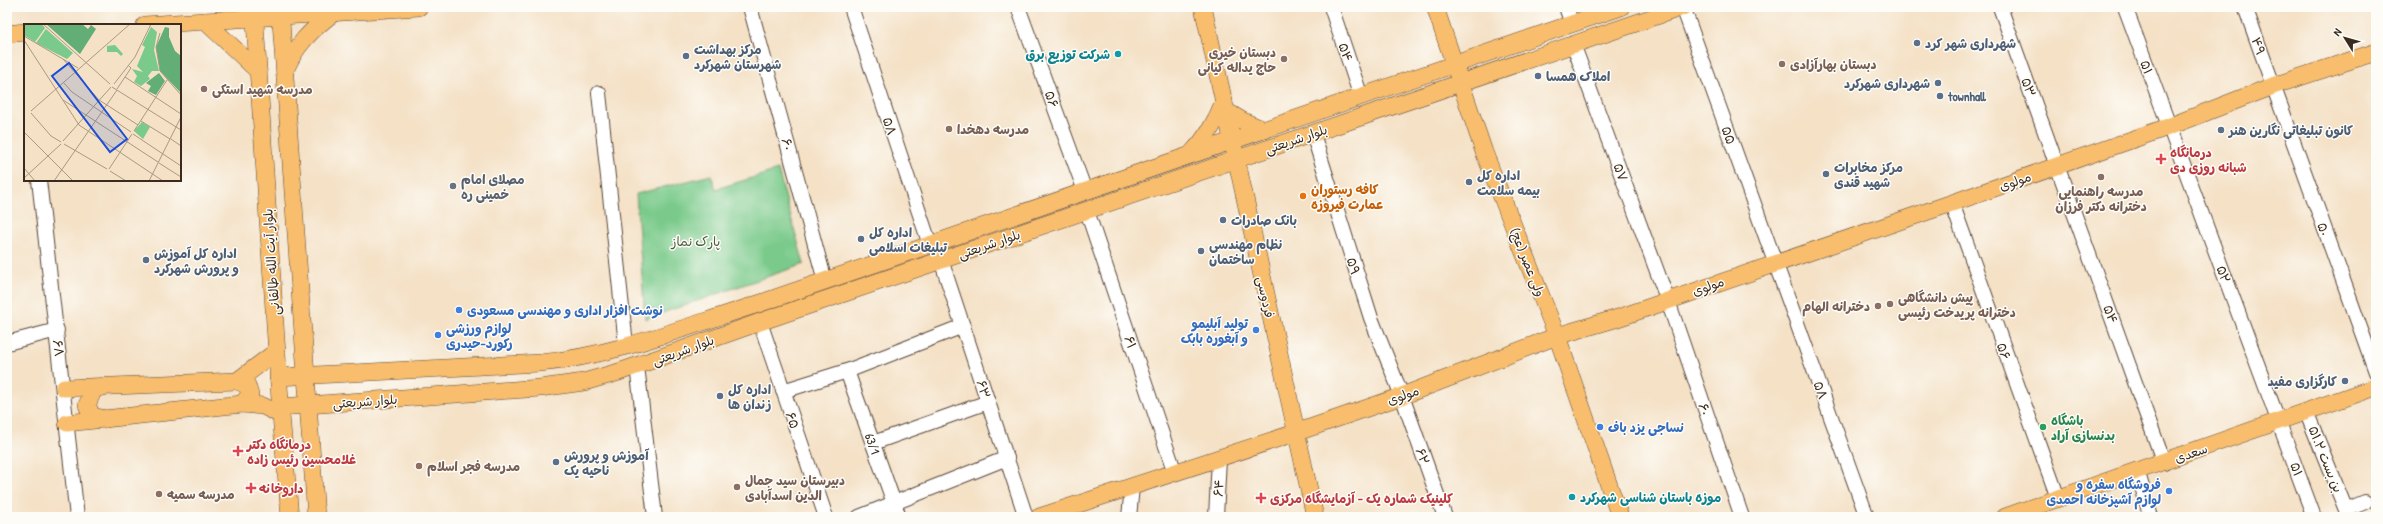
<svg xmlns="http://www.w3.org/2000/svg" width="2383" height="524" font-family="'Patrick Hand','Playpen Sans Arabic',sans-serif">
<rect width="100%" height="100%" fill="#fdfcf7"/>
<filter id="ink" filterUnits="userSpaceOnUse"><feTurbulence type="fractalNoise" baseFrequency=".025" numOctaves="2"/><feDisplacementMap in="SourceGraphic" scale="8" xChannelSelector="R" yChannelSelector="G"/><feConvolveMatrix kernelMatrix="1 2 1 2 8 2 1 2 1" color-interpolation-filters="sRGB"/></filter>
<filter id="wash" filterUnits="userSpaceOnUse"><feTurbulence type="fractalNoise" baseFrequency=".012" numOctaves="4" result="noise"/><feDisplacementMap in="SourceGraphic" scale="16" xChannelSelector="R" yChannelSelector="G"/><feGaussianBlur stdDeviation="0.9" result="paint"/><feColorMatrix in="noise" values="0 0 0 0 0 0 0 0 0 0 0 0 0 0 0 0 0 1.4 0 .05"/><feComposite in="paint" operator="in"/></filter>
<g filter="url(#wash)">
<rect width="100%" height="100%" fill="#f4e1c6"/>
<path fill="#7aca8b" stroke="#5a7a54" d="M 778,170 L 804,264 L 645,319 L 636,194 L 711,175 L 716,189 Z"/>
</g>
<g filter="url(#ink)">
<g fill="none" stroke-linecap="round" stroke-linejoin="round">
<defs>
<g id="minor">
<path d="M 750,7 L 825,281"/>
<path d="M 851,7 L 930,245"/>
<path d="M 1018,7 L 1085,191"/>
<path d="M 1331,7 L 1361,97"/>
<path d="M 1566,7 L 1572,24"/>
<path d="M 1683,7 L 1867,517"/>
<path d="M 2000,7 L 2164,463"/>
<path d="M 2125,7 L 2314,517"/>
<path d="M 2245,7 L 2376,372"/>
<path d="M 1573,44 L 1668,301 L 1742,517"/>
<path d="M 599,93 L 626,345"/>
<path d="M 1313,134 L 1371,318 L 1402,396 L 1445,517"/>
<path d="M 39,180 L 77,517"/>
<path d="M 1952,203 L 2058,498"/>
<path d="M 1087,211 L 1175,473"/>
<path d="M 941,260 L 1026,517"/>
<path d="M 760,322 L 826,517"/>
<path d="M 7,343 L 57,330"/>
<path d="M 637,366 L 655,517"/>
<path id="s1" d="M 847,371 L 899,517"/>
<path d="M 783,391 L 847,371 L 963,326"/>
<path d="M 2306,411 L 2346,510 L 2365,502"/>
<path d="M 873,443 L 988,402"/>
<path d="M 2137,470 L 2151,517"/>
<path d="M 859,517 L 1007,458"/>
<path d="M 1129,517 L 1132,487"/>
<path d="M 1216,517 L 1219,458"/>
</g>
<g id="major">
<path d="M 254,7 L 281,415 L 290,517"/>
<path d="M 280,7 L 316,517"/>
<path d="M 1203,7 L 1315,517"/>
<path d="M 1435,7 L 1484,152 L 1557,336 L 1620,517"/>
<path d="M 205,21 L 258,71"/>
<path d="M 145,25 L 419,7"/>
<path d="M 7,34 L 25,32"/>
<path d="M 285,71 C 295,46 311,30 332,14"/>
<path d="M 1226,111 L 1243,121 L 1265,130"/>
<path d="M 1191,154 C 1207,138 1216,122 1224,101"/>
<path d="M 278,377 L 540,363 C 613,356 682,328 752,306 L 1621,7"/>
<path d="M 237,381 L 247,385 L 250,395 L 242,404"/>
<path d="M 103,387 L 94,389 L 87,405 L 92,416 L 106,419"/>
<path d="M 64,388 L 237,381 L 277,351"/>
<path d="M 280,407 L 540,388 L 584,382 L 619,372 L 760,322 L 1683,7"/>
<path d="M 67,423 L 242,404 L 263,406 L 281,415"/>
<path d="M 1039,517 L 1295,433 L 1402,396 L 1557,336 L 1618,318 L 1952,203 L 2168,127 L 2273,86 L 2376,52"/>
<path d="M 2005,517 L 2376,387"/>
</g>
</defs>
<use href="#minor" stroke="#574537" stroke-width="16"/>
<use href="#major" stroke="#574537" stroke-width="18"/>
<use href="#minor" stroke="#fff" stroke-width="14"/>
<use href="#major" stroke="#f9be6d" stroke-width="17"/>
</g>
</g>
<g fill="#5c6f8a" stroke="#fdfcf7" stroke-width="1.5">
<circle cx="1917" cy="43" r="4"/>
<circle cx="686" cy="56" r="4"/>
<circle cx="1538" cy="76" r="4"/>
<circle cx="1938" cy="83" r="4"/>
<circle cx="1940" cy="96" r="4"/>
<circle cx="2221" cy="130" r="4"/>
<circle cx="1826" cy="174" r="4"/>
<circle cx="1469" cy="182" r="4"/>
<circle cx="1223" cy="220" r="4"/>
<circle cx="861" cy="239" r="4"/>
<circle cx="1201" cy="251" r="4"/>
<circle cx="146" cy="260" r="4"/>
<circle cx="2345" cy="381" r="4"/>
<circle cx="720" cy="396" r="4"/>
<circle cx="556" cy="462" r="4"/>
</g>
<g fill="#0f9aa8" stroke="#fdfcf7" stroke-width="1.5">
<circle cx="1118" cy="54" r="4"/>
<circle cx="1572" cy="497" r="4"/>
</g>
<g fill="#8d6e63" stroke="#fdfcf7" stroke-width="1.5">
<circle cx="1284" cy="59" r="4"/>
<circle cx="1782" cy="64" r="4"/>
<circle cx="204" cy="89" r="4"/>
<circle cx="949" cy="129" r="4"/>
<circle cx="2101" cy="177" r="4"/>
<circle cx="1890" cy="304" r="4"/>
<circle cx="1878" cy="306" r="4"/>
<circle cx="419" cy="466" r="4"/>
<circle cx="737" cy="487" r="4"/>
<circle cx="159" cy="494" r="4"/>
</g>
<g fill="#e0444e" stroke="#fdfcf7" stroke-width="1.5">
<path d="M2159 153h4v4h4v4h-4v4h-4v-4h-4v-4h4z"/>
<path d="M236 445h4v4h4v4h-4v4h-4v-4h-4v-4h4z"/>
<path d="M249 482h4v4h4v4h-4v4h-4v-4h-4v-4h4z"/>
<path d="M1259 492h4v4h4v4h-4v4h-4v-4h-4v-4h4z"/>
</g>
<circle fill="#6b7280" stroke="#fdfcf7" stroke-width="1.5" cx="453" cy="186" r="4"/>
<circle fill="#e8710a" stroke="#fdfcf7" stroke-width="1.5" cx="1303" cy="196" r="4"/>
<g fill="#3f7fe0" stroke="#fdfcf7" stroke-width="1.5">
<circle cx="459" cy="310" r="4"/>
<circle cx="1256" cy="330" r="4"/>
<circle cx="438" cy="335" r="4"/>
<circle cx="1600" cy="427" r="4"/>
<circle cx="2169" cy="491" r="4"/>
</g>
<circle fill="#2e9e5b" stroke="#fdfcf7" stroke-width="1.5" cx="2043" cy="427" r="4"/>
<g text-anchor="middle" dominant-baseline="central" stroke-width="3" stroke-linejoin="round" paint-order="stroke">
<g font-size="13" font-weight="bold" fill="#4e5e75" stroke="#fdfcf7" text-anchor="start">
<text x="1925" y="43">شهرداری شهر کرد</text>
<text x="694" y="49">مرکز بهداشت<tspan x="694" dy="15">شهرستان شهرکرد</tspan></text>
<text x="1546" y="76">املاک همسا</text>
<text x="1930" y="83" text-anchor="end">شهرداری شهرکرد</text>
<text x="1948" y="96">townhall</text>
<text x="2229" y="130">کانون تبلیغاتی نگارین هنر</text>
<text x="1834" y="167">مرکز مخابرات<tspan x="1834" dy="15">شهید قندی</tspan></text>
<text x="1477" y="175">اداره کل<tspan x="1477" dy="15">بیمه سلامت</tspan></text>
<text x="1231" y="220">بانک صادرات</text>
<text x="869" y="232">اداره کل<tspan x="869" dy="15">تبلیغات اسلامی</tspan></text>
<text x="1209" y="244">نظام مهندسی<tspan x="1209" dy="15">ساختمان</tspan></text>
<text x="154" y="253">اداره کل آموزش<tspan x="154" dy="15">و پرورش شهرکرد</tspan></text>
<text x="2337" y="381" text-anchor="end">کارگزاری مفید</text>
<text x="728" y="389">اداره کل<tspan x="728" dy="15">زندان ها</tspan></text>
<text x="564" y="455">آموزش و پرورش<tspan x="564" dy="15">ناحیه یک</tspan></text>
</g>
<g font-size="13" fill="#3b2a1e" stroke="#fdfcf7">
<text transform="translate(2259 46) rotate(70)">۴۹</text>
<text transform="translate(1346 52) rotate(71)">۵۴</text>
<text transform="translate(2147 67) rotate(70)">۵۱</text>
<text transform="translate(2029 87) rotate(70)">۵۳</text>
<text transform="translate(1052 99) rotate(70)">۵۶</text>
<text transform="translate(890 126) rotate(72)">۵۸</text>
<text transform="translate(1729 135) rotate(70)">۵۵</text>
<text transform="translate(1296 139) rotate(-19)">بلوار شریعتی</text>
<text transform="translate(788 144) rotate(75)">۶۰</text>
<text transform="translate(1621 172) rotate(70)">۵۷</text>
<text transform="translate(2015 181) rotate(-19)">مولوی</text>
<text transform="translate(2324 229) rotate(70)">۵۰</text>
<text transform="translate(989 244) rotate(-19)">بلوار شریعتی</text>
<text transform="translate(271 262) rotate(-94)">بلوار آیت الله طالقانی</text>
<text transform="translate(1528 262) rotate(68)">ولی عصر (عج)</text>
<text transform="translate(1354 266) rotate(72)">۵۹</text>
<text transform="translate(2224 274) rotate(69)">۵۲</text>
<text transform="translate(1708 286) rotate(-20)">مولوی</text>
<text transform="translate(1266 297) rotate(78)">فردوسی</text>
<text transform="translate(2111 314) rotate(70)">۵۴</text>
<text transform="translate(1131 342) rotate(71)">۶۱</text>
<text transform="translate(59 348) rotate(83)">۶۸</text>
<text transform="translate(683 350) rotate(-20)">بلوار شریعتی</text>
<text transform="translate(2004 351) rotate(70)">۵۶</text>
<text transform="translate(984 389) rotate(72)">۶۳</text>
<text transform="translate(1821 390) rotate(70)">۵۸</text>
<text transform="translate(1403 395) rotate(-20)">مولوی</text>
<text transform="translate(365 401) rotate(-4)">بلوار شریعتی</text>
<text transform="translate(1705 409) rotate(71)">۶۰</text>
<text transform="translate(793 420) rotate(71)">۶۵</text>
<text stroke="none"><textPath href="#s1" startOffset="77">63/1</textPath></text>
<text transform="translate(2191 453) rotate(-19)">سعدی</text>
<text transform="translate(1423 456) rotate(70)">۶۲</text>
<text transform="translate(2326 459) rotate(68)">بن بست ۵۱.۲</text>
<text transform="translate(2297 469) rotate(70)">۵۱</text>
<text transform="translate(1218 488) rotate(-87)">۶۴</text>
</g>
<g font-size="13" font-weight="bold" fill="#785e54" stroke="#fdfcf7" text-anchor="start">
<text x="1276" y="52" text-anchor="end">دبستان خیری<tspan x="1276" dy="15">حاج یداله کیانی</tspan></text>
<text x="1790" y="64">دبستان بهارآزادی</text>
<text x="212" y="89">مدرسه شهید استکی</text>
<text x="957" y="129">مدرسه دهخدا</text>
<text x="2101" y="191" text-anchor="middle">مدرسه راهنمایی<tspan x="2101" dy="15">دخترانه دکتر فرزان</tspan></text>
<text x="1898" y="297">پیش دانشگاهی<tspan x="1898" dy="15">دخترانه پریدخت رئیسی</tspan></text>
<text x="1870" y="306" text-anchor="end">دخترانه الهام</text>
<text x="427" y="466">مدرسه فجر اسلام</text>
<text x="745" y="480">دبیرستان سید جمال<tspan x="745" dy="15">الدین اسدآبادی</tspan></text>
<text x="167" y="494">مدرسه سمیه</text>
</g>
<g font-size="13" font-weight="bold" fill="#0d838f" stroke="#fdfcf7" text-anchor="end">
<text x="1110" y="54">شرکت توزیع برق</text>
<text x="1580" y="497" text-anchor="start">موزه باستان شناسی شهرکرد</text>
</g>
<g font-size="13" font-weight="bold" fill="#be3a42" stroke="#fdfcf7" text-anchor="start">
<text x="2170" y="152">درمانگاه<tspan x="2170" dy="15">شبانه روزی دی</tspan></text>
<text x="247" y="444">درمانگاه دکتر<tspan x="247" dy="15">غلامحسین رئیس زاده</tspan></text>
<text x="259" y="488">داروخانه</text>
<text x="1270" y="498">کلینیک شماره یک - آزمایشگاه مرکزی</text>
</g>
<g font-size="13" font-weight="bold" fill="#5b616d" stroke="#fdfcf7" text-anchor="start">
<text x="461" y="179">مصلای امام<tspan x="461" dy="15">خمینی ره</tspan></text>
</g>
<g font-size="13" font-weight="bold" fill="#c56008" stroke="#fdfcf7" text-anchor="start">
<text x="1311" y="189">کافه رستوران<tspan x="1311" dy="15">عمارت فیروزه</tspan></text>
</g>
<g font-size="13" fill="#4e5a3f" stroke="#fdfcf7">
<text x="696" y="241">پارک نماز</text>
</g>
<g font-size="13" font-weight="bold" fill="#366cbe" stroke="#fdfcf7" text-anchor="start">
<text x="467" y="310">نوشت افزار اداری و مهندسی مسعودی</text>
<text x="1248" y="323" text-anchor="end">تولید آبلیمو<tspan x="1248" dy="15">و آبغوره بابک</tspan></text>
<text x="446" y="328">لوازم ورزشی<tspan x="446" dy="15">رکورد-حیدری</tspan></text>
<text x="1608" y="427">نساجی یزد باف</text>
<text x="2161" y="484" text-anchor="end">فروشگاه سفره و<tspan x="2161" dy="15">لوازم آشپزخانه احمدی</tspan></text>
</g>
<g font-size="13" font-weight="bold" fill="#27864d" stroke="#fdfcf7" text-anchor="start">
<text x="2051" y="420">باشگاه<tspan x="2051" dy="15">بدنسازى آراد</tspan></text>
</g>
</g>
<g transform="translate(24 24)">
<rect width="157" height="157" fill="#f4e1c6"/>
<path d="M 0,0 L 18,0 L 21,4 L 11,18 L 0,11 ZM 127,3 L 133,8 L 130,26 L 135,47 L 128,47 L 124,52 L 126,55 L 117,62 L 110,58 L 113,52 L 108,45 L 119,48 L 113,42 L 121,23 L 118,21 ZM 22,5 L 49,29 L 43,35 L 12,19 ZM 91,21 L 99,30 L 97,32 L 93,28 L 83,28 L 83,22 ZM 118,98 L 126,103 L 119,115 L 110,107 Z" fill="#7aca8b"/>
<path d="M 22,0 L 58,0 L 64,5 L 67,1 L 72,5 L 56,30 ZM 141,3 L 145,4 L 145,13 L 151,27 L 157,32 L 157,69 L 136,47 L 132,23 ZM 135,49 L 141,57 L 132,71 L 124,67 L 127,62 L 122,59 Z" fill="#63ae77"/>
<path fill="none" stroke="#aa9883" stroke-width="1" d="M 19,0 L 86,60M 136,9 L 132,23 L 136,47 L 157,71M 0,12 L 54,44M 0,16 L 55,101 L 139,157M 39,35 L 75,76 L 114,101M 101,53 L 157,90M 39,58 L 48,68 L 107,108M 90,60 L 111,33 L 127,0M 88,63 L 157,106M 93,65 L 107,44 L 105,42M 39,76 L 134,138M 7,87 L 106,0M 7,89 L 27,112 L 37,118M 117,97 L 146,115M 110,107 L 143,56M 0,108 L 49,157M 109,110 L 157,142M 147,115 L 157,122M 39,117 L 87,63M 40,120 L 83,145M 135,139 L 157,153M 0,144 L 11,157M 85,145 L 108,110M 86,147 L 102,157M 0,154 L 37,120M 30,157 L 93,66M 125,157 L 157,93"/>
<path fill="#1d4ed8" fill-opacity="0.15" stroke="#1d4ed8" stroke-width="2" d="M 45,39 L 103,115 L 86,128 L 28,52 Z"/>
<rect width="157" height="157" fill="none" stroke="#3b2a1e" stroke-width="2"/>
</g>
<rect width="2383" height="524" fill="none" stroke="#fdfcf7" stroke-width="24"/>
<g transform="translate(2345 38) rotate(307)" stroke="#fdfcf7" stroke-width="3" paint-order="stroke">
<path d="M0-3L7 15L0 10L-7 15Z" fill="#3b2a1e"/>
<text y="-6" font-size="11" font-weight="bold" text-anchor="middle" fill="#3b2a1e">N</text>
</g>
</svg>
